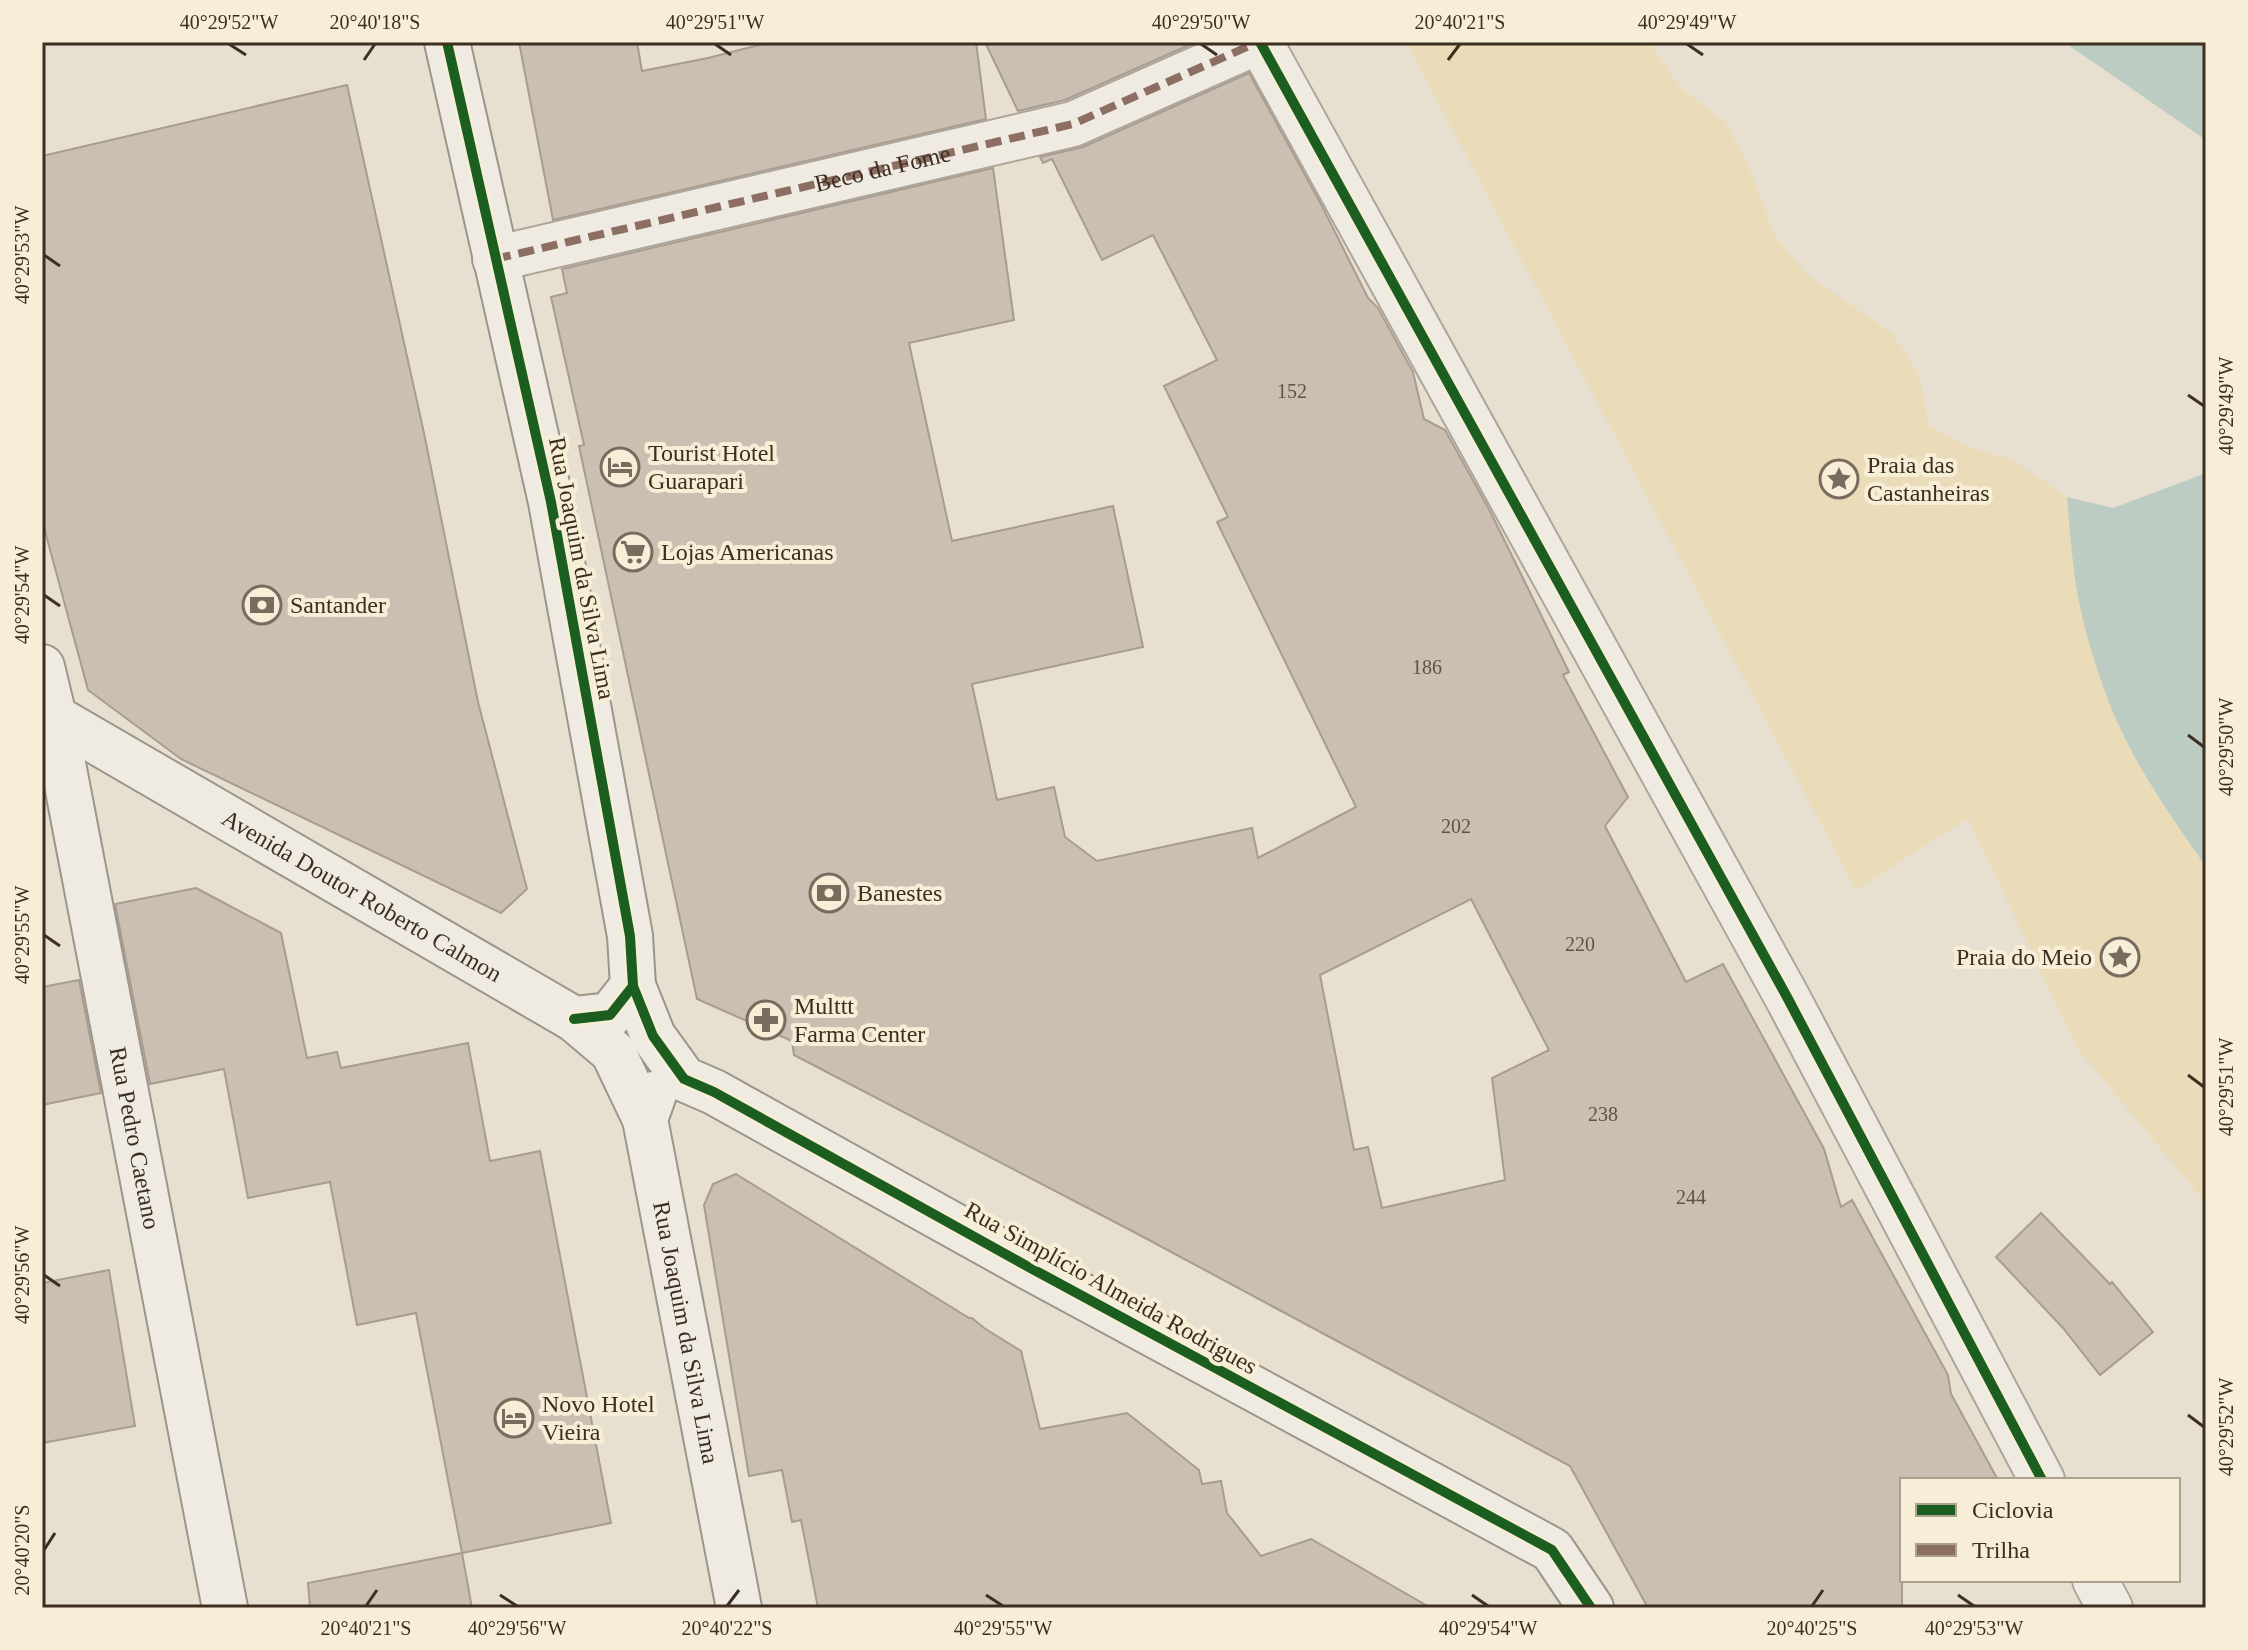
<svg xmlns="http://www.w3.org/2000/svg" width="2248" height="1650" font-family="Georgia,serif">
<rect width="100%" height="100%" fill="#e7e0d1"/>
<path fill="#eadcb9" d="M 1406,42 L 1649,42 L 1681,88 L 1725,122 L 1746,160 L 1775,236 L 1806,274 L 1892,333 L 1920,376 L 1928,425 L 1966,446 L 2013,460 L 2067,497 L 2074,573 L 2091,647 L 2137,760 L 2160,800 L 2206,867 L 2206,1203 L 2077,1048 L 1968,818 L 1856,890 Z"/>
<g fill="#bcccc2">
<path d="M 2064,42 L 2206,42 L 2206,140 Z"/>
<path d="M 2206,473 L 2206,867 C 2173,819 2139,772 2116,719 C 2097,674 2080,620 2074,571 C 2071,547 2069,522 2067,497 L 2113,508 Z"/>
</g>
<g fill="#cbbfb2" stroke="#a89c90" stroke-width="2" fill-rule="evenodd">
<path d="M 519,42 L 637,42 L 642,71 L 708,58 L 771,42 L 976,42 L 986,119 L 553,220 Z"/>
<path d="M 985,42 L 1196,42 L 1065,100 L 1018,111 Z"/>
<path d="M 1249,73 L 1322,206 L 1368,298 L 1378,308 L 1413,372 L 1424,419 L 1445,430 L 1489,509 L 1569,672 L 1563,675 L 1628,797 L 1605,826 L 1686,982 L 1723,964 L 1824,1149 L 1841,1207 L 1852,1200 L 1948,1375 L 1951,1394 L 1998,1480 L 1902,1480 L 1902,1608 L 1648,1608 L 1570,1466 L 1134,1232 L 794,1055 L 792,1041 L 697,999 L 579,446 L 584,445 L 551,297 L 567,293 L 562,269 L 993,168 L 1014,320 L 909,343 L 952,541 L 1113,506 L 1143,647 L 972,684 L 997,800 L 1054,787 L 1065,837 L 1097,861 L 1252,828 L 1258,858 L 1356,807 L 1217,522 L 1228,517 L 1164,386 L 1217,360 L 1153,235 L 1102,260 L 1052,159 L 1043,163 L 1040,157 L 1083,147 ZM 1471,899 L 1549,1050 L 1492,1078 L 1505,1180 L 1382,1208 L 1368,1147 L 1354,1150 L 1320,975 Z"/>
<path d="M 347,85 L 424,433 L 478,702 L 527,889 L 501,913 L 181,759 L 88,690 L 42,520 L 42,156 Z"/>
<path d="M 196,888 L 281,933 L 307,1058 L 337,1052 L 341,1068 L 468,1043 L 490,1161 L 540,1151 L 611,1523 L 462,1553 L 416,1313 L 357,1325 L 330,1182 L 248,1198 L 224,1069 L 150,1084 L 115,904 Z"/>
<path d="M 79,980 L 101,1093 L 42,1105 L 42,987 Z"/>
<path d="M 736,1174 L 969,1318 L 972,1318 L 984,1328 L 1021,1351 L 1040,1429 L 1127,1413 L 1199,1470 L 1202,1484 L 1221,1481 L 1227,1513 L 1261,1556 L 1311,1539 L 1431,1608 L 818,1608 L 801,1520 L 792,1522 L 782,1470 L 749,1476 L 704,1205 L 713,1184 Z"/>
<path d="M 2041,1213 L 2110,1284 L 2112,1282 L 2153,1332 L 2100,1375 L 2063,1328 L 1996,1257 Z"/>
<path d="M 109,1270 L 135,1426 L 42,1443 L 42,1283 Z"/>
<path d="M 462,1553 L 472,1608 L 310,1608 L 308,1583 Z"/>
</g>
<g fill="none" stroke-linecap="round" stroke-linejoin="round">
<defs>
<g id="street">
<path d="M 1260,42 L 1787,997 L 2042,1480"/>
<path id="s1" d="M 495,259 L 1073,124 L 1258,42"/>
<path d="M 2095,1580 L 2110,1608"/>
</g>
<g id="secondary">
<path d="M 447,42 L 551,502 L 630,936 L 633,986 L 610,1015 L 574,1019"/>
<path id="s2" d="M 42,667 L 54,717 L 225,1608"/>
<path id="s3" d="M 42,710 L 574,1019 L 613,1052 L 645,1119"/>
<path d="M 633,986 L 653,1036 L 684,1079 L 714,1092 L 1025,1265 L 1552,1550 L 1591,1608"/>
<path id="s4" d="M 654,1094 L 645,1119 L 739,1608"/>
</g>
</defs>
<use href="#street" stroke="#ada599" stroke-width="48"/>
<use href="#secondary" stroke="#9c958a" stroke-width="48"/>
<use href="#street" stroke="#efebe3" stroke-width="44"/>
<use href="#secondary" stroke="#efebe3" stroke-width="44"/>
<path stroke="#8d6e63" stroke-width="8" stroke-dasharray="16 8" stroke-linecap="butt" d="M 495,259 L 1073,124 L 1258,42"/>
<defs>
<g id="cycleway">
<path d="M 447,42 L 551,502 L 630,936 L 633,986 L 610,1015 L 574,1019"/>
<path d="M 1260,42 L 1787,997 L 2042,1480"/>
<path d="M 633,986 L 653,1036 L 684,1079 L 714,1092 L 1025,1265 L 1552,1550 L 1591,1608"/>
</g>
</defs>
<use href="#cycleway" stroke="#f7eed8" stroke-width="15"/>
<use href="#cycleway" stroke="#1b5e20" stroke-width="10"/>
</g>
<path fill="none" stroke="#3d2e20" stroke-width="3" d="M 229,44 L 246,55M 715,44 L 731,55M 1201,44 L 1217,55M 1687,44 L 1703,55M 364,60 L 375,44M 1448,60 L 1460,44M 44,255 L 60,266M 2188,395 L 2204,406M 44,595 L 60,606M 2188,735 L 2204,747M 44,935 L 60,946M 2188,1075 L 2204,1087M 44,1275 L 60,1286M 2188,1415 L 2204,1427M 44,1550 L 55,1533M 500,1595 L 517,1606M 986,1595 L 1003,1606M 1472,1595 L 1488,1606M 1958,1595 L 1974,1606M 366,1606 L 377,1590M 727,1606 L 739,1590M 1812,1606 L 1823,1590"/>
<defs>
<symbol id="hotel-ring" viewBox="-11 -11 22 22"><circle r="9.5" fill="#f7eed8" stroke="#786c5e" stroke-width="1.5"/><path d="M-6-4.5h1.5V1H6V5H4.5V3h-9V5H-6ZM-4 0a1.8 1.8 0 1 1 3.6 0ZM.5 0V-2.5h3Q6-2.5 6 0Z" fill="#786c5e"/></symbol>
<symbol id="sight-ring" viewBox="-11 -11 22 22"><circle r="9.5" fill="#f7eed8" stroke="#786c5e" stroke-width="1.5"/><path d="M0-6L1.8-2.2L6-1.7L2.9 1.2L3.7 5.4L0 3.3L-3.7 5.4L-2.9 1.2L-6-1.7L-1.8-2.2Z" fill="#786c5e"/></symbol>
<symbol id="supermarket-ring" viewBox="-11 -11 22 22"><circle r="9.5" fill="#f7eed8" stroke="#786c5e" stroke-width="1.5"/><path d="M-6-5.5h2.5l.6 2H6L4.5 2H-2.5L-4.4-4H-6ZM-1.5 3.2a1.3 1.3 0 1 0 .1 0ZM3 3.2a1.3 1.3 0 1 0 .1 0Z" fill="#786c5e"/></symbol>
<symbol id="bank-ring" viewBox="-11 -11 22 22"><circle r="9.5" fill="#f7eed8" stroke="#786c5e" stroke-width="1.5"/><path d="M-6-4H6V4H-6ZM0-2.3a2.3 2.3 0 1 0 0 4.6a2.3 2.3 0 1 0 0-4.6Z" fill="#786c5e"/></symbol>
<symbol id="pharmacy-ring" viewBox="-11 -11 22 22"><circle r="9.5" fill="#f7eed8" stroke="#786c5e" stroke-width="1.5"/><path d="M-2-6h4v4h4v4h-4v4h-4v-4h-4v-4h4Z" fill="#786c5e"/></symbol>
</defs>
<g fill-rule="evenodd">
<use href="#hotel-ring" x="598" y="445" width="44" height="44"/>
<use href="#sight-ring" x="1817" y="457" width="44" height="44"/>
<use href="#supermarket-ring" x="611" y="530" width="44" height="44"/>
<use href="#bank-ring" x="240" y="583" width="44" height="44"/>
<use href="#bank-ring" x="807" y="871" width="44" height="44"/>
<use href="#sight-ring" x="2098" y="935" width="44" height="44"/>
<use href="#pharmacy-ring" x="744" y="998" width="44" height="44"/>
<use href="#hotel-ring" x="492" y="1396" width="44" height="44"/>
</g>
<g text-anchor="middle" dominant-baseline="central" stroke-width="8" stroke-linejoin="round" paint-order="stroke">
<g font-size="20" fill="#605244">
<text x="1292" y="391">152</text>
<text x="1427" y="667">186</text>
<text x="1456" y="826">202</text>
<text x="1580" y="944">220</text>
<text x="1603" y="1114">238</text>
<text x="1691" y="1197">244</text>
</g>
<g font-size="24" fill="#3d2e20" stroke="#f7eed8">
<text stroke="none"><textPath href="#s1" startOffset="398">Beco da Fome</textPath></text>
<text transform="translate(582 568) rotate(79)">Rua Joaquim da Silva Lima</text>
<text stroke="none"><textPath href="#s3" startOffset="370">Avenida Doutor Roberto Calmon</textPath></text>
<text stroke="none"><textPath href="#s2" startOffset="480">Rua Pedro Caetano</textPath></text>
<text transform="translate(1111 1288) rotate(29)">Rua Simplício Almeida Rodrigues</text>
<text stroke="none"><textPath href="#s4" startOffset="244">Rua Joaquim da Silva Lima</textPath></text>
</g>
<g font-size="24" fill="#3d2e20" stroke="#f7eed8" text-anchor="start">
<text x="648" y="453">Tourist Hotel<tspan x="648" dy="28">Guarapari</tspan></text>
<text x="1867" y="465">Praia das<tspan x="1867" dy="28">Castanheiras</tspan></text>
<text x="661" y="552">Lojas Americanas</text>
<text x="290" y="605">Santander</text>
<text x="857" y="893">Banestes</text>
<text x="2092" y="957" text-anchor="end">Praia do Meio</text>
<text x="794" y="1006">Multtt<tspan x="794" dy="28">Farma Center</tspan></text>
<text x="542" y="1404">Novo Hotel<tspan x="542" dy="28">Vieira</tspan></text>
</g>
</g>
<rect width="2248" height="1650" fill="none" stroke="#f7eed8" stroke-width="88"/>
<rect x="1900" y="1478" width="280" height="104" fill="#f7eed8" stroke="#ada18e" stroke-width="2"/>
<rect x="1916" y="1504" width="40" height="12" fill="#1b5e20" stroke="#ada18e" stroke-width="2"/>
<text x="1972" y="1518" font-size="24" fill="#3d2e20">Ciclovia</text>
<rect x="1916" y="1544" width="40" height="12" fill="#8d6e63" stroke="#ada18e" stroke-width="2"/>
<text x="1972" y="1558" font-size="24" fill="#3d2e20">Trilha</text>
<rect x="44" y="44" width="2160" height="1562" fill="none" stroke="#3d2e20" stroke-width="3"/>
<g font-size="20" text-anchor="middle" fill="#3d2e20">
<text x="229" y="29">40°29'52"W</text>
<text x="375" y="29">20°40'18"S</text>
<text x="715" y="29">40°29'51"W</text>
<text x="1201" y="29">40°29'50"W</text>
<text x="1460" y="29">20°40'21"S</text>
<text x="1687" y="29">40°29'49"W</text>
<text transform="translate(22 255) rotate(-90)" y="7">40°29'53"W</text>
<text transform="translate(2226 406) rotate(-90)" y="7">40°29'49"W</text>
<text transform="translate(22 595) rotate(-90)" y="7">40°29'54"W</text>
<text transform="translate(2226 747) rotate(-90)" y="7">40°29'50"W</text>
<text transform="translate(22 935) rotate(-90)" y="7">40°29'55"W</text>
<text transform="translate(2226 1087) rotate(-90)" y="7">40°29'51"W</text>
<text transform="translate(22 1275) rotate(-90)" y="7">40°29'56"W</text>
<text transform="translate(2226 1427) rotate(-90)" y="7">40°29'52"W</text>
<text transform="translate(22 1550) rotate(-90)" y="7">20°40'20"S</text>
<text x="366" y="1635">20°40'21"S</text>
<text x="517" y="1635">40°29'56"W</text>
<text x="727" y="1635">20°40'22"S</text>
<text x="1003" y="1635">40°29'55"W</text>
<text x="1488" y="1635">40°29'54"W</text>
<text x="1812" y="1635">20°40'25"S</text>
<text x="1974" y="1635">40°29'53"W</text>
</g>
</svg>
